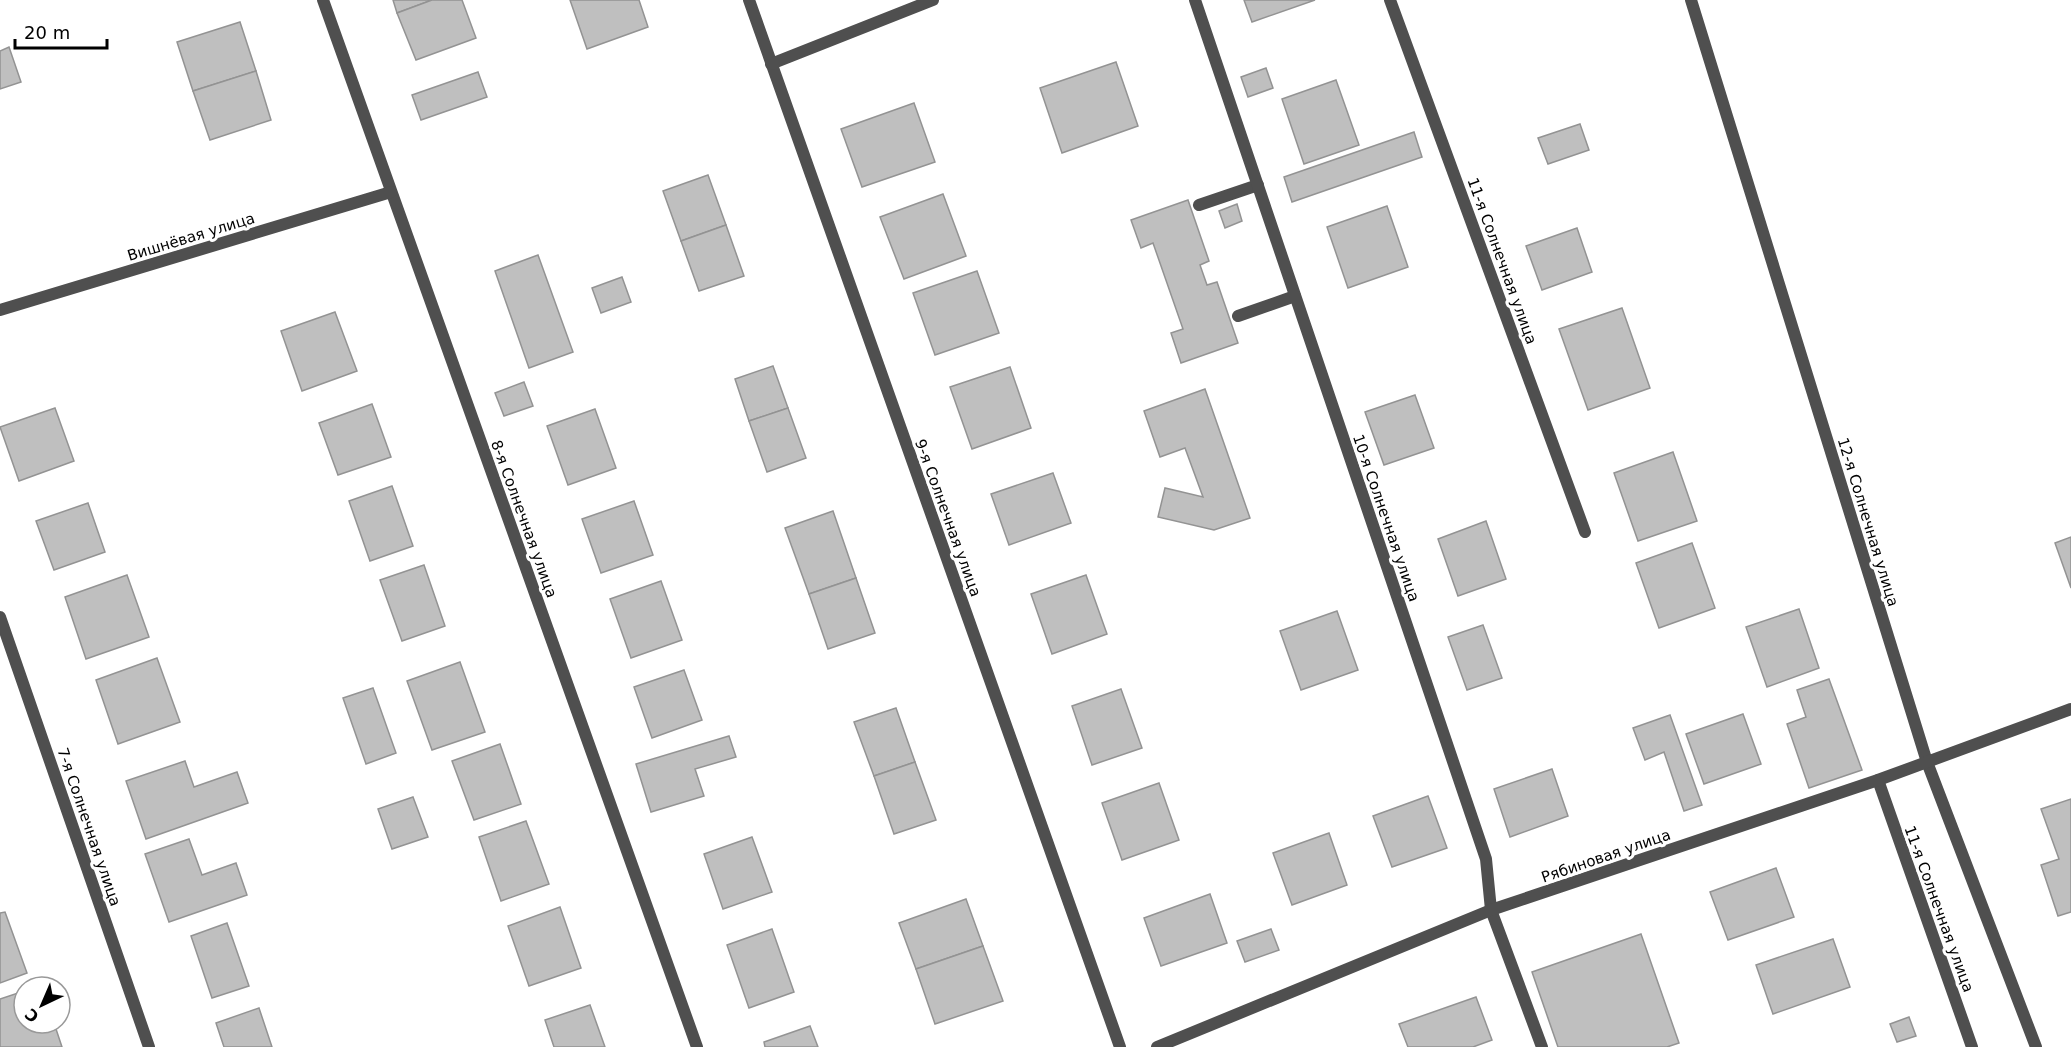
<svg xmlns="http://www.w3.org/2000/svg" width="2071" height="1047" font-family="'DejaVu Sans',sans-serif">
<rect width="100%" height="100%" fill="#fff"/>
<g fill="#bfbfbf" stroke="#939393" stroke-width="1.5">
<path d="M 393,0 L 432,0 L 397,13 Z"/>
<path d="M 432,0 L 462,0 L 476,38 L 416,60 L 397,13 Z"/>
<path d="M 570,0 L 639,0 L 648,27 L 587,49 Z"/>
<path d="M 1244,0 L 1315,0 L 1252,22 Z"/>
<path d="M 240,22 L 256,71 L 193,91 L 177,42 Z"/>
<path d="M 9,47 L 21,82 L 0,89 L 0,51 Z"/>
<path d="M 1116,62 L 1138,126 L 1062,153 L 1040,88 Z"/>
<path d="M 1266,68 L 1273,88 L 1248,97 L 1241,77 Z"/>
<path d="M 256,71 L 271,120 L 210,140 L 193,91 Z"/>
<path d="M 478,72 L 487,97 L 421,120 L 412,95 Z"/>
<path d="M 1336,80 L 1359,145 L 1304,164 L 1282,99 Z"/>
<path d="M 914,103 L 935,162 L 862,187 L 841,129 Z"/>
<path d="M 1580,124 L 1589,150 L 1548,164 L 1538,138 Z"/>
<path d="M 1414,132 L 1422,157 L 1292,202 L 1284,177 Z"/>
<path d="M 708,175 L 726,225 L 681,241 L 663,191 Z"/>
<path d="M 943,194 L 966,256 L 904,279 L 880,217 Z"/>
<path d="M 1188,200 L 1209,261 L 1200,265 L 1207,285 L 1217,282 L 1238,343 L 1181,363 L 1171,333 L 1183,329 L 1153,243 L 1141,248 L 1131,220 Z"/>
<path d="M 1237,204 L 1242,221 L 1225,228 L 1219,211 Z"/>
<path d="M 1387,206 L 1408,267 L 1348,288 L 1327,227 Z"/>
<path d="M 726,225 L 744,276 L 699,291 L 681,241 Z"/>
<path d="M 1577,228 L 1592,272 L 1542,290 L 1526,246 Z"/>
<path d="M 538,255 L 573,352 L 529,368 L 495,271 Z"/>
<path d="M 977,271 L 999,333 L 935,355 L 913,293 Z"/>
<path d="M 622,277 L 631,302 L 601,313 L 592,288 Z"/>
<path d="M 1622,308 L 1650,388 L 1588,410 L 1559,329 Z"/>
<path d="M 335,312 L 357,371 L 302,391 L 281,331 Z"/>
<path d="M 773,366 L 788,408 L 749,421 L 735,379 Z"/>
<path d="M 1010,367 L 1031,428 L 972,449 L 950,387 Z"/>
<path d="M 524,382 L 533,406 L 504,416 L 495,393 Z"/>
<path d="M 1205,389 L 1250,518 L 1214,530 L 1158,517 L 1165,488 L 1203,497 L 1185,448 L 1160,457 L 1144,411 Z"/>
<path d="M 1415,395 L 1434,448 L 1384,465 L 1365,412 Z"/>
<path d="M 372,404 L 391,457 L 338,475 L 319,423 Z"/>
<path d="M 55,408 L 74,461 L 19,481 L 0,427 Z"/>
<path d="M 788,408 L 806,458 L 767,472 L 749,421 Z"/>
<path d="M 595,409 L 616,468 L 568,485 L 547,426 Z"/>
<path d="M 1673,452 L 1697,521 L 1638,541 L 1614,473 Z"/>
<path d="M 1053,473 L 1071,523 L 1009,545 L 991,494 Z"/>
<path d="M 392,486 L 413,546 L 370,561 L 349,501 Z"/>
<path d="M 634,501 L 653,555 L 601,573 L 582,519 Z"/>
<path d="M 88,503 L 105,552 L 54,570 L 36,521 Z"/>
<path d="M 833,511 L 856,578 L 809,594 L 785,528 Z"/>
<path d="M 1486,521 L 1506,579 L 1458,596 L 1438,539 Z"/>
<path d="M 2071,537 L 2071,588 L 2055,543 Z"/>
<path d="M 1692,543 L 1715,608 L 1659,628 L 1636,563 Z"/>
<path d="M 424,565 L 445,626 L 402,641 L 380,580 Z"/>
<path d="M 127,575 L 149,637 L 86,659 L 65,597 Z"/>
<path d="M 1086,575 L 1107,634 L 1052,654 L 1031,594 Z"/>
<path d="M 856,578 L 875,633 L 828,649 L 809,594 Z"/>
<path d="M 661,581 L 682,640 L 631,658 L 610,599 Z"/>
<path d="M 1799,609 L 1819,668 L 1767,687 L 1746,627 Z"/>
<path d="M 1337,611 L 1358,670 L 1301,690 L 1280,631 Z"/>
<path d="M 1483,625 L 1502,678 L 1467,690 L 1448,637 Z"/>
<path d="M 157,658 L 180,722 L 118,744 L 96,680 Z"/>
<path d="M 460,662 L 485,732 L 432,750 L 407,681 Z"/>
<path d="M 684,670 L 702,720 L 652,738 L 634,687 Z"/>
<path d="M 1829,679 L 1862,770 L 1809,788 L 1787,724 L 1806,717 L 1797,690 Z"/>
<path d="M 373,688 L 396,753 L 366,764 L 343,698 Z"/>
<path d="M 1121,689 L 1142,748 L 1092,765 L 1072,706 Z"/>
<path d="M 896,708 L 915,762 L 874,776 L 854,722 Z"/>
<path d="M 1743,714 L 1761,764 L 1704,784 L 1686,734 Z"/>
<path d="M 1670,715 L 1702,805 L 1684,811 L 1664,752 L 1645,760 L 1633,728 Z"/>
<path d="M 729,736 L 736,757 L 695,769 L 704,796 L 651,812 L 636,764 Z"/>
<path d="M 500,744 L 521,804 L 474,820 L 452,761 Z"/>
<path d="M 185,761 L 194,787 L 237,772 L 248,803 L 146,839 L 126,781 Z"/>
<path d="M 915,762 L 936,820 L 894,834 L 874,776 Z"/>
<path d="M 1552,769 L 1568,816 L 1510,837 L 1494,789 Z"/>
<path d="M 1159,783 L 1179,840 L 1122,860 L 1102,803 Z"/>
<path d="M 1428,796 L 1447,848 L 1392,867 L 1373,816 Z"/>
<path d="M 413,797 L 428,837 L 392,849 L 378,809 Z"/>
<path d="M 2071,799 L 2071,912 L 2058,916 L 2041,865 L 2059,859 L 2041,809 Z"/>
<path d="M 526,821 L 549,884 L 501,901 L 479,837 Z"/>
<path d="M 1329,833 L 1347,885 L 1292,905 L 1273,853 Z"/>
<path d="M 752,837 L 772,892 L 723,909 L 704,854 Z"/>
<path d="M 189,839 L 202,875 L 236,863 L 247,895 L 169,922 L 145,854 Z"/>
<path d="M 1776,868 L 1794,917 L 1728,940 L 1710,892 Z"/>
<path d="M 1210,894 L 1227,943 L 1161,966 L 1144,918 Z"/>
<path d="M 966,899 L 983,946 L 916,969 L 899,923 Z"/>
<path d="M 560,907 L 581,968 L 529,986 L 508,926 Z"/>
<path d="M 5,912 L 27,973 L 0,983 L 0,913 Z"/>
<path d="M 227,923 L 249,986 L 212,998 L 191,936 Z"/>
<path d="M 772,929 L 794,992 L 749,1008 L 727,945 Z"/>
<path d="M 1271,929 L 1279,950 L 1245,962 L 1237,941 Z"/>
<path d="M 1641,934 L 1679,1043 L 1667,1047 L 1558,1047 L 1532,972 Z"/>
<path d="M 1833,939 L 1850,987 L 1773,1014 L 1756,965 Z"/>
<path d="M 983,946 L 1003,1001 L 935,1024 L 916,969 Z"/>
<path d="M 24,991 L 24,1023 L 54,1023 L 62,1047 L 0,1047 L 0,999 Z"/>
<path d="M 1476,997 L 1492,1040 L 1473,1047 L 1408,1047 L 1399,1024 Z"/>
<path d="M 590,1005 L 605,1047 L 554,1047 L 545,1020 Z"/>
<path d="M 259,1008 L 272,1047 L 224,1047 L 216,1023 Z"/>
<path d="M 1909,1017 L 1916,1036 L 1897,1042 L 1890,1024 Z"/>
<path d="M 810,1026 L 818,1047 L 765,1047 L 764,1042 Z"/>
</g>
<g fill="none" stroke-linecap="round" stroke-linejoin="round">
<g stroke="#4f4f4f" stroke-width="12">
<path d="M 1199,205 L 1258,185"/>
<path d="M 1238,316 L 1295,296"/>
</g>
<g stroke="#4f4f4f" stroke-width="12">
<path d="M 323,0 L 697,1047"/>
<path d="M 749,0 L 1120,1047"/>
<path d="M 1195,0 L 1486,859 L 1491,910 L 1542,1047"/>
<path d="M 1390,0 L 1585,532"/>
<path d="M 1691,0 L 1927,762 L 2036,1047"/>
<path d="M 771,64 L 933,0"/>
<path d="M 0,310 L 391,192"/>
<path d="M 0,617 L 149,1047"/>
<path d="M 1878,780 L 1972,1047"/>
<path d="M 1157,1047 L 1491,910 L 1878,780 L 2071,709"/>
</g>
</g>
<g text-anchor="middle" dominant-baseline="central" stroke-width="6" stroke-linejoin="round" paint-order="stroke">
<g font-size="15" fill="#000" stroke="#fff">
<text transform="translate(191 237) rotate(-17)">Вишнёвая улица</text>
<text transform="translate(1502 261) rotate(70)">11-я Солнечная улица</text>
<text transform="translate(948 518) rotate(70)">9-я Солнечная улица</text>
<text transform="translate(1386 518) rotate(71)">10-я Солнечная улица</text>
<text transform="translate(524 519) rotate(70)">8-я Солнечная улица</text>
<text transform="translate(1868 522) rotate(73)">12-я Солнечная улица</text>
<text transform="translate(89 827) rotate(71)">7-я Солнечная улица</text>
<text transform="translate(1606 856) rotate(-19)">Рябиновая улица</text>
<text transform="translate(1939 909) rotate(70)">11-я Солнечная улица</text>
</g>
</g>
<g transform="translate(42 1005) rotate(224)"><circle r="28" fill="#ffffff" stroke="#999999" stroke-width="1.5"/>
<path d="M0-4.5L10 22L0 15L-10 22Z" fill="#000000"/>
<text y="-9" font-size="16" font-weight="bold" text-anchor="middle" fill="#000000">С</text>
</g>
<path d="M15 39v9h92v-9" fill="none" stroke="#000000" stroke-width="3"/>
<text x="24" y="39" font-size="18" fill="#000000" stroke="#ffffff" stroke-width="4.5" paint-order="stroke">20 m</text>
</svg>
